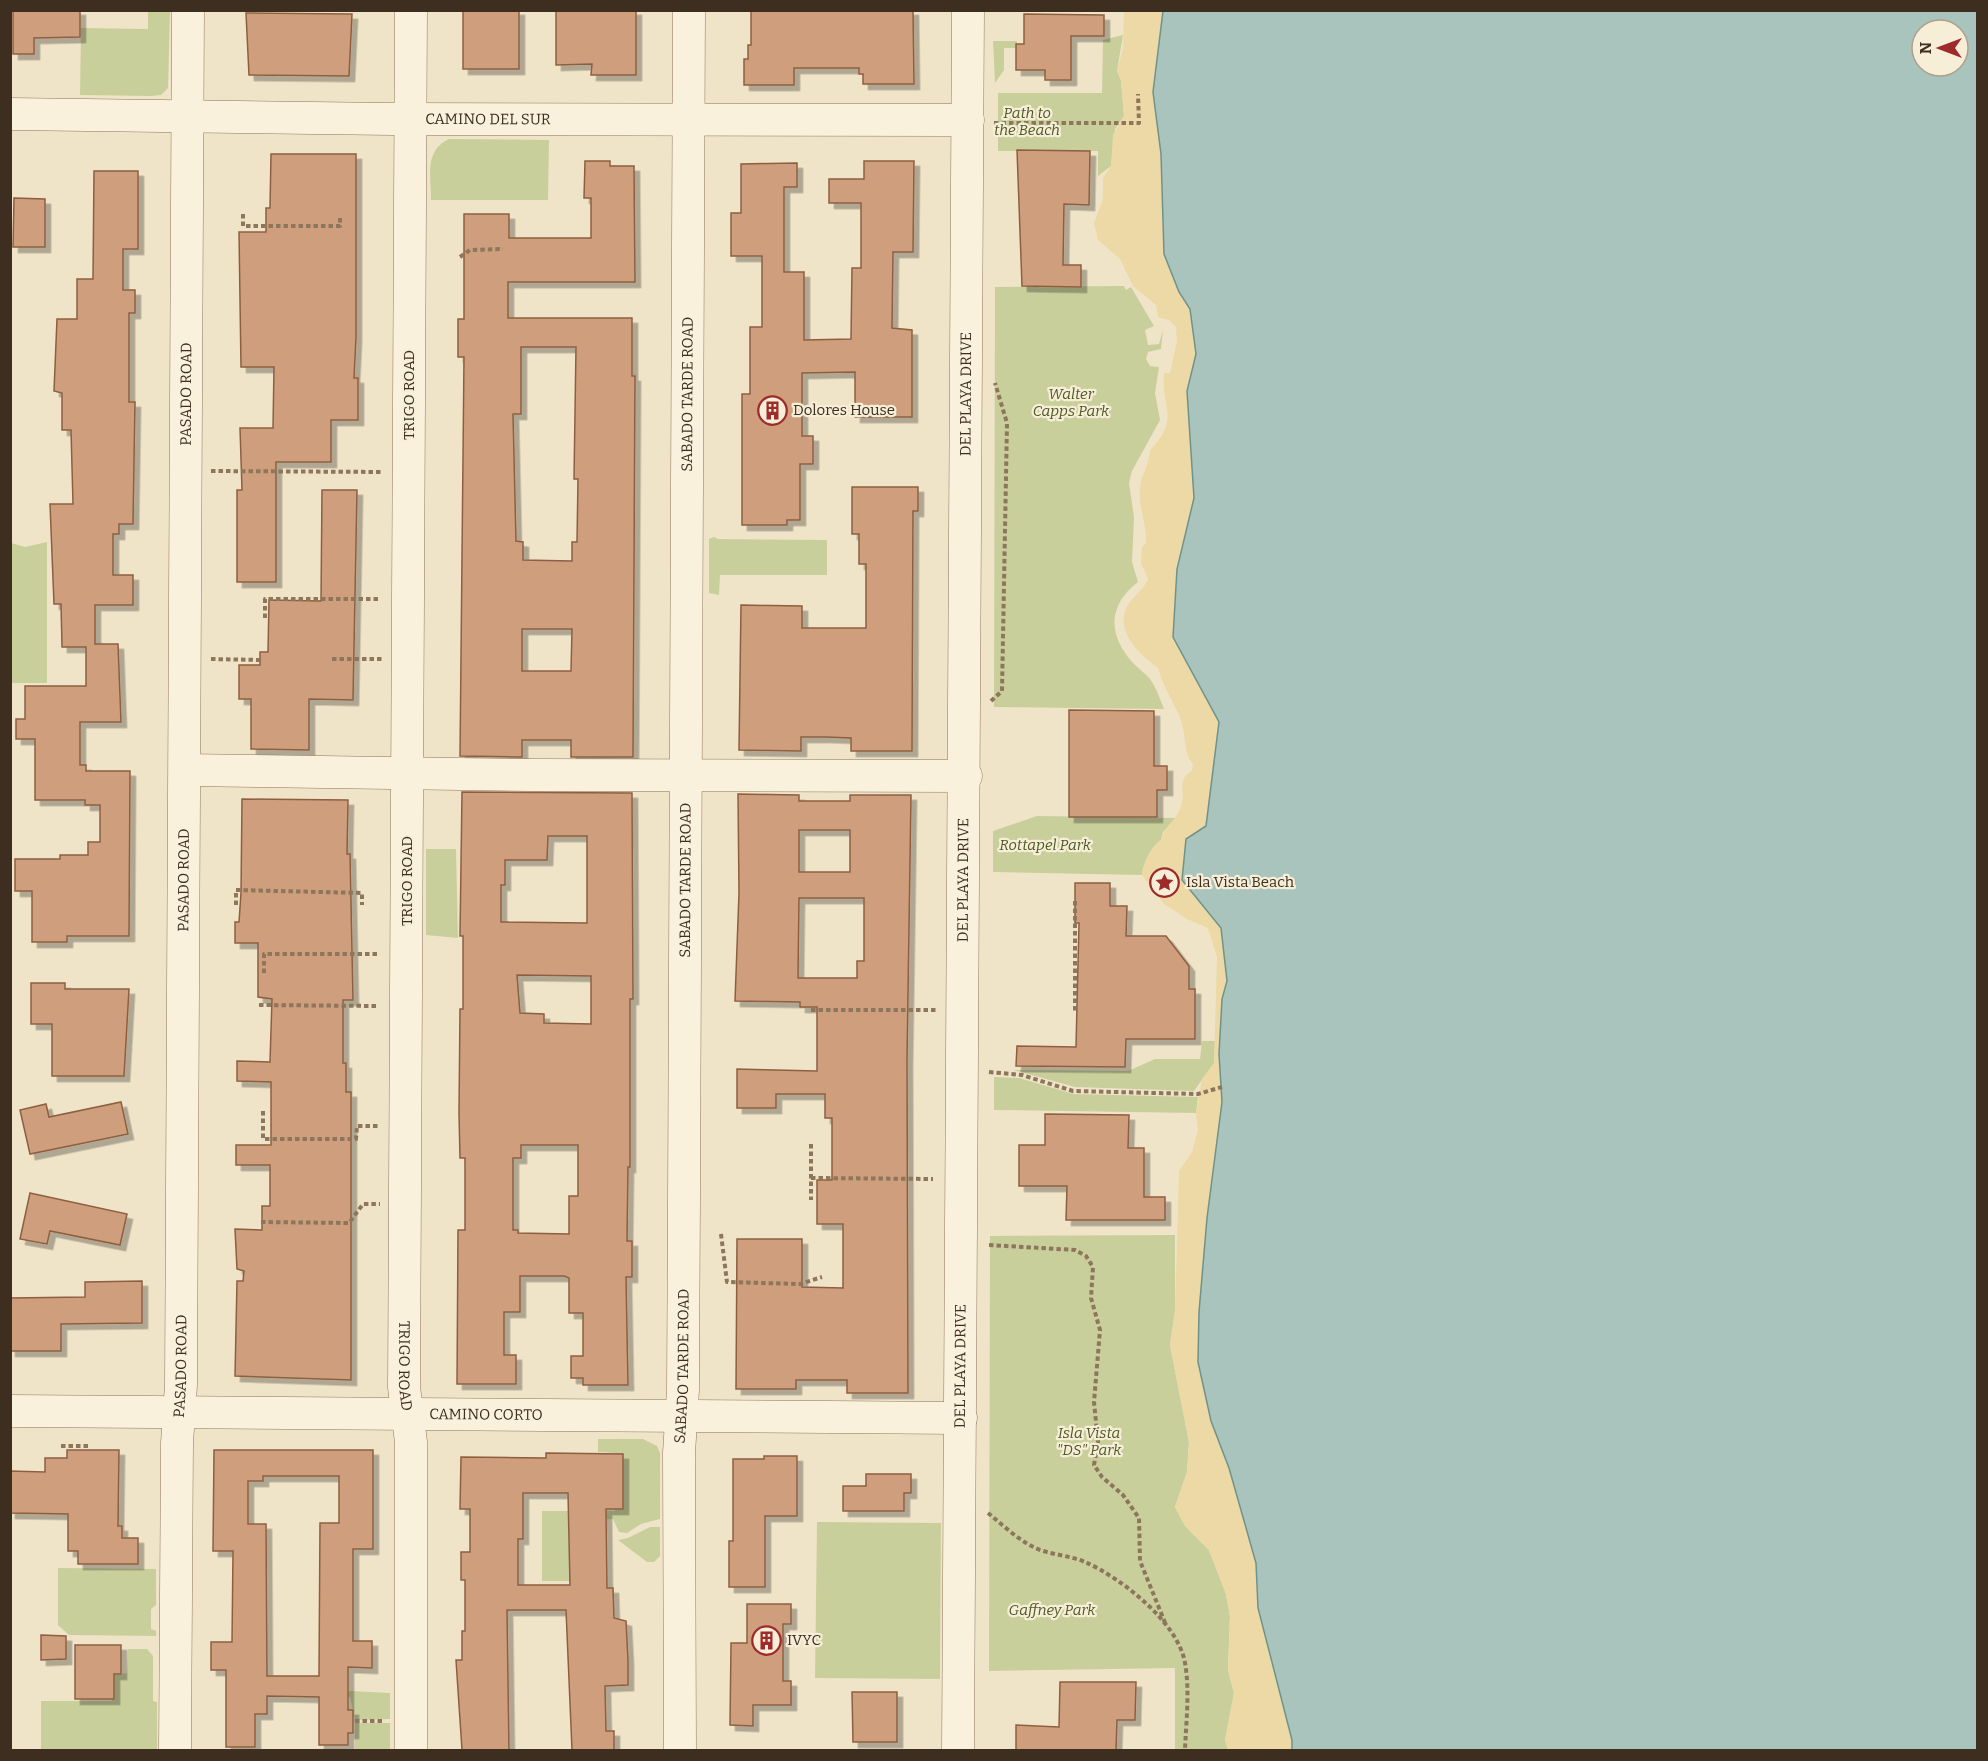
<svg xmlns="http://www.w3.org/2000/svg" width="1988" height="1761" font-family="Bitter,serif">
<defs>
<filter id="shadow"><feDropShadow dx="5.5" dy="5.5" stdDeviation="0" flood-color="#0004"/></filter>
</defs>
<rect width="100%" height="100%" fill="#f0e4c8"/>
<g fill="#c9cf9b">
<path d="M 148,11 L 170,11 L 168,88 L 161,95 L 152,96 L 80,95 L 81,28 L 148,29 Z"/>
<path d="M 1123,35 L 1117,71 L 1121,80 L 1124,116 L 1115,129 L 1111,166 L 1098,176 L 1098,151 L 998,151 L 998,93 L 1102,93 L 1103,40 Z"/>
<path d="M 993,41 L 1017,41 L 1017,48 L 1004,48 L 1004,70 L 995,83 Z"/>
<path d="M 449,139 L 549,140 L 548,200 L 431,200 C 431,175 424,151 449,139 Z"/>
<path d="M 1124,286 L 1126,290 L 1131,287 L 1154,326 L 1145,330 L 1148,345 L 1159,344 L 1163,330 L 1161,349 L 1148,352 L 1146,359 L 1150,366 L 1159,367 L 1155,393 L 1160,420 L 1132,471 L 1129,483 L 1134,517 L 1132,562 L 1138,582 C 1107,606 1108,635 1133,663 C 1138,668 1145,673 1150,679 C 1156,687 1160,699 1164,709 L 994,707 L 995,287 Z"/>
<path d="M 714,537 L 718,539 L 827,540 L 827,575 L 720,575 L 719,595 L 709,593 L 709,539 Z"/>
<path d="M 47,542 L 47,683 L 11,683 L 11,543 L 25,547 Z"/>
<path d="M 1037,816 L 1176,818 L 1163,832 L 1161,840 C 1152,846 1143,863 1142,875 L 993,872 L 993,831 Z"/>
<path d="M 426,849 L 456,849 L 458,938 L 426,935 Z"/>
<path d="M 1202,1041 L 1215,1041 L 1214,1063 L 1194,1091 L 1075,1087 L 1013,1070 L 1128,1071 L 1155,1059 L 1200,1059 Z"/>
<path d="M 994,1077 L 1019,1078 L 1074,1094 L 1198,1097 L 1196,1113 L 994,1110 Z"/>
<path d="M 1175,1235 L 1175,1311 L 1170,1345 L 1189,1442 L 1187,1472 L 1175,1507 L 1185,1526 L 1209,1550 L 1226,1594 L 1230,1616 L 1228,1670 L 1234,1693 L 1225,1740 L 1228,1750 L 1175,1750 L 1175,1668 L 989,1671 L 990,1236 Z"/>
<path d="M 598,1439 L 643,1439 L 657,1446 L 660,1453 L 660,1519 L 641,1524 L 627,1533 L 619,1532 L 613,1519 L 571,1520 L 571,1581 L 542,1581 L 542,1511 L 615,1511 L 615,1453 L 598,1452 Z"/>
<path d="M 817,1522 L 941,1523 L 940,1679 L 815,1678 Z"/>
<path d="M 650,1527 L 660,1527 L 660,1556 L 654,1562 L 647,1562 L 618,1540 L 628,1538 Z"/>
<path d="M 58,1568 L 156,1569 L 156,1605 L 151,1609 L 151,1629 L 156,1631 L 156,1636 L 69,1635 L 58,1625 Z"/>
<path d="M 128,1649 L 147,1649 L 153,1656 L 153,1701 L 157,1702 L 157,1750 L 41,1750 L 41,1701 L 112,1701 L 112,1675 L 127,1673 Z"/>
<path d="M 332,1690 L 390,1693 L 390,1719 L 355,1720 L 350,1697 L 332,1696 Z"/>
<rect x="355" y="1723" width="35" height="27"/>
</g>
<path fill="#ecd9a5" d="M 1124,10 L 1163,11 L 1153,92 L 1179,292 L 1190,309 L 1196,354 L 1187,391 L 1194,498 L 1177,569 L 1173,637 L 1219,722 L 1206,826 L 1182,880 L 1221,928 L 1227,981 L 1222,999 L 1219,1054 L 1222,1102 L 1207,1218 L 1199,1312 L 1198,1362 L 1211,1421 L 1229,1468 L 1256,1563 L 1258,1608 L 1293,1740 L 1291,1750 L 1228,1750 L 1225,1740 L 1234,1693 L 1228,1670 L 1230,1616 L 1226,1594 L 1209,1550 L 1185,1526 L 1175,1507 L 1187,1472 L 1189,1442 L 1170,1345 L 1175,1311 L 1179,1171 L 1192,1152 L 1198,1130 L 1196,1113 L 1202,1079 L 1214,1063 L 1217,957 L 1208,928 L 1187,919 L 1164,904 L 1142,875 C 1143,864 1152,846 1161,840 C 1164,826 1177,820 1181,806 C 1186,793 1176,779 1192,771 L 1193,764 C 1183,753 1186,734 1181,720 C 1174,702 1163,687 1158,668 C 1139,655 1113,629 1128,605 C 1134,595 1143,591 1148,579 L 1141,563 L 1142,547 L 1146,543 L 1146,536 C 1145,519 1138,505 1140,488 C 1141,474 1150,464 1150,450 C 1181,418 1161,408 1164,373 L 1170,373 L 1177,341 L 1176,327 L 1169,320 L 1158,317 L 1156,305 L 1133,286 L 1120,259 L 1098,240 L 1094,223 L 1103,199 L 1103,178 L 1111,166 L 1113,135 L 1124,116 L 1121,80 L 1117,71 L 1123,48 Z"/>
<path fill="#a9c4bc" stroke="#6f938a" stroke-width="1.5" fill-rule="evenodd" d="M 1163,11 L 1977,11 L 1977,1750 L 1292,1750 L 1292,1740 L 1258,1608 L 1256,1563 L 1229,1468 L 1211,1421 L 1198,1362 L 1199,1312 L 1207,1218 L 1222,1102 L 1219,1054 L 1222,999 L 1227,981 L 1221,928 L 1182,880 L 1186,839 L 1206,826 L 1219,722 L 1173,637 L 1177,569 L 1194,498 L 1187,391 L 1196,354 L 1190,309 L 1179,292 L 1164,254 L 1161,154 L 1153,92 ZM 1922,30 L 1958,30 L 1958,66 L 1922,66 Z"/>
<g fill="#cf9f7d" stroke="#8d5f41" stroke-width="1.5" fill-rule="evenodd" filter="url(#shadow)">
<path d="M 13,10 L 80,10 L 80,37 L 34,38 L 34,54 L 13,54 Z"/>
<rect x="463" y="10" width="56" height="59"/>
<path d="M 556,10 L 636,10 L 636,75 L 591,75 L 592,64 L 556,65 Z"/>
<path d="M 751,10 L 913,10 L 914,84 L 863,84 L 863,74 L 859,74 L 859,68 L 794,68 L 794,85 L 744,85 L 744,59 L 748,59 L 748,45 L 751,45 Z"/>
<path d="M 246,13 L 352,14 L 349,76 L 249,75 Z"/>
<path d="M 1024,14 L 1104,15 L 1104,36 L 1071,36 L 1071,80 L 1045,80 L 1045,70 L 1016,70 L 1016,44 L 1024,44 Z"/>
<path d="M 1017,150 L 1090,151 L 1089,205 L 1064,204 L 1063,265 L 1081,265 L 1081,287 L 1022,286 Z"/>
<path d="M 271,154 L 356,154 L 356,337 L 354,378 L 358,378 L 358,420 L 331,420 L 331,462 L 276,462 L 276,582 L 237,582 L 237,490 L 242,490 L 240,428 L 273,428 L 274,367 L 241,367 L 239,232 L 266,232 L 266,208 L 270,208 Z"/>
<path d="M 585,161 L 610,161 L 610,166 L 634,166 L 635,282 L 508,282 L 508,318 L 632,318 L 632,376 L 635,376 L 633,757 L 571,757 L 571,740 L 522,740 L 522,757 L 460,756 L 464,357 L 458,357 L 458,319 L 464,319 L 464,214 L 509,214 L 509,238 L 591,238 L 591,198 L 584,198 ZM 521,347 L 576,347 L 574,479 L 578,479 L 577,542 L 572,542 L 572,561 L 523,560 L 523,542 L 516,541 L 513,414 L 521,414 ZM 522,629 L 572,629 L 571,671 L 522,671 Z"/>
<path d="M 864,161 L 914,161 L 913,252 L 893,252 L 892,328 L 912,330 L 912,417 L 855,417 L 855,372 L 802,373 L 802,436 L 813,436 L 813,464 L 800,464 L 800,520 L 787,520 L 787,525 L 742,525 L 742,394 L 750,394 L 750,327 L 762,327 L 762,256 L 731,256 L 731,213 L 741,213 L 741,164 L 797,163 L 797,187 L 784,187 L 784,272 L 804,272 L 804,340 L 851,339 L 852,268 L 861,268 L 861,203 L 829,203 L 829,179 L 864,179 Z"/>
<path d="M 94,171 L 138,171 L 138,249 L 123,249 L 123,290 L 135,290 L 135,313 L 129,313 L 129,402 L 135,402 L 133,524 L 119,524 L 119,534 L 113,534 L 113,575 L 133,575 L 133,605 L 95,605 L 95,644 L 118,644 L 121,722 L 80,722 L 80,765 L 86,765 L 86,771 L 130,771 L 129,936 L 67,936 L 67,942 L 32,942 L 32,891 L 15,891 L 15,859 L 60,859 L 60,855 L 88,855 L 88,842 L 100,842 L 100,805 L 85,805 L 85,800 L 35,800 L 35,739 L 16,739 L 16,719 L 25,719 L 25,686 L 86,686 L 86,647 L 62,647 L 61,604 L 54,604 L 50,504 L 73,504 L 71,430 L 62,430 L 62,393 L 54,391 L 57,319 L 77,319 L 77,279 L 93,279 Z"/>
<path d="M 14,198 L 45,199 L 45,247 L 13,247 Z"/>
<path d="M 852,487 L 918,487 L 918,511 L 913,511 L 912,751 L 851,751 L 851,738 L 826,737 L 801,737 L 801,751 L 739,750 L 741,605 L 802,606 L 802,628 L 866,628 L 866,564 L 859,564 L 859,534 L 852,534 Z"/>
<path d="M 322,490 L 357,490 L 353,700 L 309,699 L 309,750 L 251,749 L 251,699 L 239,699 L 239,665 L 260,665 L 260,652 L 268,652 L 269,600 L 321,601 Z"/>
<path d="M 1069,710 L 1154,711 L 1154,766 L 1167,766 L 1167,790 L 1157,790 L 1157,817 L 1069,817 Z"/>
<path d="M 462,792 L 632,793 L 633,999 L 630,999 L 630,1167 L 628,1167 L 627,1241 L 632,1241 L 632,1277 L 626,1277 L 628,1385 L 583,1385 L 583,1378 L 571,1378 L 571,1356 L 583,1356 L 583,1313 L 569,1313 L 569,1278 L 564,1276 L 520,1276 L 520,1312 L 504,1312 L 504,1355 L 516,1355 L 516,1384 L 457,1384 L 458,1230 L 465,1230 L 465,1158 L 460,1158 L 459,1113 L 460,1009 L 463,1009 L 463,936 L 460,936 ZM 548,836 L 587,836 L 587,923 L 501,922 L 501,885 L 505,885 L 505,860 L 547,860 ZM 517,975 L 591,976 L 591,1024 L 544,1023 L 544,1014 L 520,1013 ZM 521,1145 L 578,1145 L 578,1196 L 569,1196 L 569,1234 L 518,1233 L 518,1230 L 513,1230 L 513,1158 L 521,1158 Z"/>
<path d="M 738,794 L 799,795 L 799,801 L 850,801 L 850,795 L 911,795 L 907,1060 L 908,1393 L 847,1393 L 847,1380 L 796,1380 L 796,1389 L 736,1389 L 737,1239 L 802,1239 L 802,1287 L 843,1288 L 843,1224 L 817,1224 L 817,1180 L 832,1180 L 832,1118 L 825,1118 L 825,1094 L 776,1094 L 776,1108 L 737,1108 L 737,1069 L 817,1071 L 817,1007 L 800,1007 L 800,1002 L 735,1001 L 739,893 ZM 799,830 L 850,830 L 850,872 L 799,872 ZM 799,898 L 864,898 L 864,961 L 857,961 L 857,978 L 798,978 Z"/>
<path d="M 242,799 L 348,800 L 347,854 L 350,854 L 353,1000 L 343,1000 L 343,1063 L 346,1063 L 346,1092 L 351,1092 L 351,1380 L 235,1376 L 237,1281 L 243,1281 L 244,1271 L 237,1269 L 235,1229 L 262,1230 L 262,1206 L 270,1206 L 270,1165 L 236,1165 L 236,1145 L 271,1145 L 271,1082 L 237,1081 L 237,1061 L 270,1062 L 272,999 L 258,997 L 258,943 L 235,943 L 235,922 L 239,922 L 241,893 Z"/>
<path d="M 1075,883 L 1110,883 L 1110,906 L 1127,906 L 1126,936 L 1166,936 L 1189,966 L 1189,989 L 1195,989 L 1195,1039 L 1126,1039 L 1125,1067 L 1016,1066 L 1017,1046 L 1076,1047 L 1079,923 L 1075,923 Z"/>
<path d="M 31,983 L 65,983 L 65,989 L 129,989 L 124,1076 L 52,1076 L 52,1024 L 31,1024 Z"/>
<path d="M 121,1102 L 128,1134 L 30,1154 L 20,1110 L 46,1104 L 49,1117 Z"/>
<path d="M 1045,1114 L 1129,1115 L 1128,1148 L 1144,1148 L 1144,1197 L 1165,1197 L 1165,1220 L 1066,1220 L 1067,1186 L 1019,1186 L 1019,1145 L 1045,1145 Z"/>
<path d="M 30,1193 L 127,1214 L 120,1245 L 50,1231 L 47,1244 L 20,1239 Z"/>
<path d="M 142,1281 L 142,1323 L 61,1324 L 61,1351 L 10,1351 L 10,1298 L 85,1297 L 85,1282 Z"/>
<path d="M 67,1450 L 119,1450 L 118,1526 L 122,1526 L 122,1538 L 138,1538 L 138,1564 L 78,1564 L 78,1551 L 68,1551 L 68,1514 L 10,1513 L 10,1471 L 45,1472 L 45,1458 L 67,1458 Z"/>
<path d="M 214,1450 L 373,1450 L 373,1549 L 353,1549 L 353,1641 L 372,1641 L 372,1668 L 348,1667 L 348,1710 L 353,1710 L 353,1733 L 348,1733 L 348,1745 L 319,1745 L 319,1697 L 267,1696 L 267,1714 L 255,1714 L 255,1747 L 226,1747 L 226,1670 L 211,1670 L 211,1642 L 232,1642 L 233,1551 L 213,1551 ZM 263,1476 L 339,1476 L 339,1523 L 320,1523 L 319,1676 L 267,1676 L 266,1524 L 248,1524 L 248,1481 L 263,1481 Z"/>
<path d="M 546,1453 L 623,1454 L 623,1509 L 606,1509 L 607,1588 L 613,1588 L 614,1618 L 626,1621 L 628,1660 L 628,1685 L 605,1686 L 606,1731 L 614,1731 L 614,1750 L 572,1750 L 566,1610 L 507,1610 L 509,1750 L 462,1750 L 456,1660 L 462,1660 L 462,1631 L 465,1631 L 465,1580 L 461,1580 L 461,1552 L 470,1552 L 470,1509 L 460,1509 L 461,1457 L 546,1458 ZM 523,1493 L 568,1493 L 570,1585 L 518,1585 L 518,1539 L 523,1539 Z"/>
<path d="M 764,1456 L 797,1456 L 797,1516 L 765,1516 L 765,1587 L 729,1587 L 729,1541 L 733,1541 L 733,1459 L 764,1459 Z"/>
<path d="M 866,1474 L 911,1474 L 911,1493 L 904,1493 L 904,1511 L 843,1511 L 843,1486 L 866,1486 Z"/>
<path d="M 747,1604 L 791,1604 L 791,1624 L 783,1624 L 783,1681 L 791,1681 L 791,1705 L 753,1705 L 753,1726 L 730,1725 L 731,1643 L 747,1643 Z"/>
<path d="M 41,1635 L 66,1636 L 66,1659 L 41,1660 Z"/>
<path d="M 75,1645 L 121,1645 L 121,1674 L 114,1674 L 114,1699 L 75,1699 Z"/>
<path d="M 1060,1682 L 1136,1682 L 1135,1720 L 1117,1720 L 1116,1750 L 1016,1750 L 1016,1725 L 1059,1727 Z"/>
<path d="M 852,1692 L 897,1692 L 897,1742 L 853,1742 Z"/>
</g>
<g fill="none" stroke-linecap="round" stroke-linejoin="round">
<defs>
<g id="minor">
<path id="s1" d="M 411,10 L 404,1387 L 411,1442 L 411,1750"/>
<path id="s2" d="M 10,114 L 391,119 L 968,120"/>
<path d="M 185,770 L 532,775 L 966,776"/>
<path id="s3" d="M 10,1411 L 961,1418"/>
<path id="s4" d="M 175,1750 L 177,1443 L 181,1385 L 188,10"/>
<path id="s5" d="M 680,1750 L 679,1453 L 683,1390 L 684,1199 L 689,10"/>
<path id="s6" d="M 958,1750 L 968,10"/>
</g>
</defs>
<use href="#minor" stroke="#8d765c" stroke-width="33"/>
<g stroke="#8d765c" stroke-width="4" stroke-dasharray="4.5 3" stroke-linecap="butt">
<path d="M 994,123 L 1139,123 L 1138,94"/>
<path d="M 243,214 L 243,226 L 340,226 L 340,215"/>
<path d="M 460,257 L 470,250 L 503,249"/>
<path d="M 211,471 L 383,472"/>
<path d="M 265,618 L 265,599 L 381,599"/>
<path d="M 211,659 L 260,660"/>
<path d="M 332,659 L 382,659"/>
<path d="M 991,701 L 1002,691 L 1007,423 L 995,383"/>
<path d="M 1075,901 L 1075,1012"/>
<path d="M 236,905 L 236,890 L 362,893 L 362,905"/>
<path d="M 264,973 L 264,954 L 379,954"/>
<path d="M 259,1005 L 378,1006"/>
<path d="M 811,1010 L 936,1010"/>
<path d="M 989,1072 L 1022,1075 L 1073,1091 L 1198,1094 L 1222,1087"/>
<path d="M 263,1111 L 263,1139 L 356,1139 L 357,1126 L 378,1126"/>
<path d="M 811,1144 L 811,1200"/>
<path d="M 811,1178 L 933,1179"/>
<path d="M 261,1222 L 349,1223 L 363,1204 L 380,1204"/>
<path d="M 721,1234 L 727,1282 L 800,1284 L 822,1277"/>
<path d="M 989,1245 L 1075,1250 L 1086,1256 L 1093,1267 L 1091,1298 L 1100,1330 L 1094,1402 L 1098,1442 L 1094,1465 L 1102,1477 L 1123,1495 L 1139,1518 L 1140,1561 L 1166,1625"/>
<path d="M 61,1446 L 91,1446"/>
<path d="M 988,1513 C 1004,1526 1020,1542 1040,1550 C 1055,1555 1071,1556 1085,1562 C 1121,1578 1178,1622 1185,1663 C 1190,1691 1186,1722 1185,1750"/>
<path d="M 355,1721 L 383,1721"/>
</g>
<use href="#minor" stroke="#faf1dc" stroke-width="32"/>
</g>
<defs>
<symbol id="building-ring" viewBox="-11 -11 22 22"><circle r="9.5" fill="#f7eed8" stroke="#9e2a2b" stroke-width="1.5"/><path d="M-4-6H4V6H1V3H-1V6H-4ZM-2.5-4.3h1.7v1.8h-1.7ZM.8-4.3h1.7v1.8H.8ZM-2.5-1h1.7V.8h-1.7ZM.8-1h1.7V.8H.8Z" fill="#9e2a2b"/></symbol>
<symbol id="sight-ring" viewBox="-11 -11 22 22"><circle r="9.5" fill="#f7eed8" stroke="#9e2a2b" stroke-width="1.5"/><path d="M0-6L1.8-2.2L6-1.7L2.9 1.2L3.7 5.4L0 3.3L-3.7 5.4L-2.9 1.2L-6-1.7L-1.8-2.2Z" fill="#9e2a2b"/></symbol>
</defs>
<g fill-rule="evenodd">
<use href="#building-ring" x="756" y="394" width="33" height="33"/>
<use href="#sight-ring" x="1148" y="866" width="33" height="33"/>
<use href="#building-ring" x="750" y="1624" width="33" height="33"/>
</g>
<g text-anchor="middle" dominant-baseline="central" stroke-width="4.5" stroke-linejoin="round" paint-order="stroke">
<g font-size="15" font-style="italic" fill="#4d5a26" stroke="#f7eed8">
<text x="1027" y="113">Path to<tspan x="1027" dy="17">the Beach</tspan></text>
<text x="1071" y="394">Walter<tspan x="1071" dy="17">Capps Park</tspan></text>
<text x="1045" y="845">Rottapel Park</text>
<text x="1089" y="1433">Isla Vista<tspan x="1089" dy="17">"DS" Park</tspan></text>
<text x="1052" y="1610">Gaffney Park</text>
</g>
<g font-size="15" fill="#3d2e20" stroke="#f7eed8">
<text stroke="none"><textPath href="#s2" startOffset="478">CAMINO DEL SUR</textPath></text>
<text stroke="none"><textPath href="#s4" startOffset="1356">PASADO ROAD</textPath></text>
<text transform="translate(409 395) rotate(-90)">TRIGO ROAD</text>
<text stroke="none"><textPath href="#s5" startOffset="1356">SABADO TARDE ROAD</textPath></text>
<text stroke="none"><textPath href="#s6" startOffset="1356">DEL PLAYA DRIVE</textPath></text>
<text stroke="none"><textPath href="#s4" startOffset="870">PASADO ROAD</textPath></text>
<text transform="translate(407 881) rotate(-90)">TRIGO ROAD</text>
<text stroke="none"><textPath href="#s5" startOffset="870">SABADO TARDE ROAD</textPath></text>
<text stroke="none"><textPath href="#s6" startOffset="870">DEL PLAYA DRIVE</textPath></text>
<text stroke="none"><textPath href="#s4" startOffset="384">PASADO ROAD</textPath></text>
<text stroke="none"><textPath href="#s5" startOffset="384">SABADO TARDE ROAD</textPath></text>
<text stroke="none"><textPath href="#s6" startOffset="384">DEL PLAYA DRIVE</textPath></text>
<text stroke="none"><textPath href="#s1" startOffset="1356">TRIGO ROAD</textPath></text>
<text stroke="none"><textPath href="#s3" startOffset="476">CAMINO CORTO</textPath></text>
</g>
<g font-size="15" fill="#3d2e20" stroke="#f7eed8" text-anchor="start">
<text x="793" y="410">Dolores House</text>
<text x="1186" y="882">Isla Vista Beach</text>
<text x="787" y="1640">IVYC</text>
</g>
</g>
<rect width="1988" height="1761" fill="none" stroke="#3d2e20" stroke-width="24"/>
<g transform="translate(1940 48) rotate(270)"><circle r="28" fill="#f7eed8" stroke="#ada18e" stroke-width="1.5"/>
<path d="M0-4.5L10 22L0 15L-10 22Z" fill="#9e2a2b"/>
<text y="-9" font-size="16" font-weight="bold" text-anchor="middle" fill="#3d2e20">N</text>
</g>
</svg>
